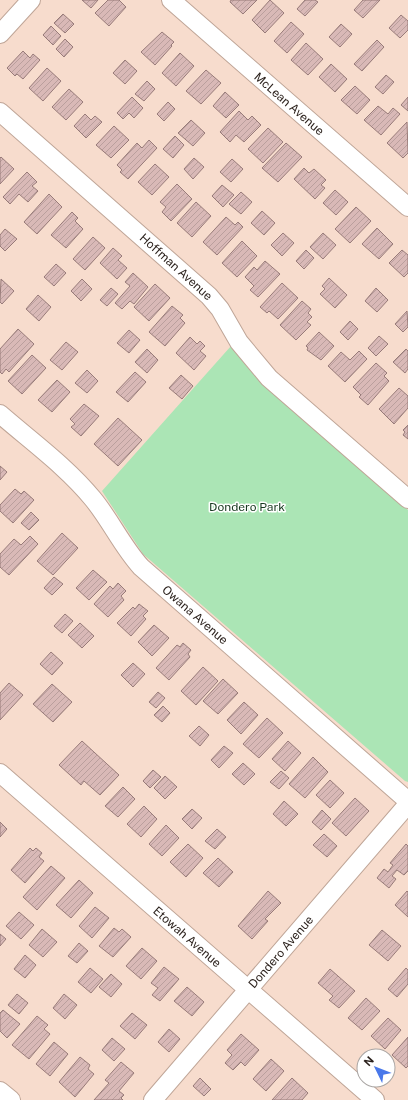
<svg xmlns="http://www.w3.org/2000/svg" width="408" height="1100" font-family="'Public Sans',sans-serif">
<defs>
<pattern id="building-hatch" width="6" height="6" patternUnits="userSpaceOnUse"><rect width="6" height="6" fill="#d9b9b7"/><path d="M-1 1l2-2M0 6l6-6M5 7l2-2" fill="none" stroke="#ba9f9d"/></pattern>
</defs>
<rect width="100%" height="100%" fill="#f7dccd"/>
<path fill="#abe5b5" d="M 231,346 L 248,368 L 268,388 L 408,510 L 408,782 L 405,781 L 143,554 L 102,491 Z"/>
<g fill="url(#building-hatch)" stroke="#987b79">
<path d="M 82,0 L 98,0 L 91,8 Z"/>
<path d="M 108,0 L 119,0 L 126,7 L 109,26 L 95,13 Z"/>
<path d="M 231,0 L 257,0 L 243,14 L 230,2 Z"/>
<path d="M 270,0 L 284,13 L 265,33 L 252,20 Z"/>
<path d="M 305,0 L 315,0 L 318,2 L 305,16 L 297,9 Z"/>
<path d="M 363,0 L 380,0 L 363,18 L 354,10 Z"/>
<path d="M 63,14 L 74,24 L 65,33 L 54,23 Z"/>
<path d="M 401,15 L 408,21 L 408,30 L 400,38 L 389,28 Z"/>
<path d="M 291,22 L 304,34 L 287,53 L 274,41 Z"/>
<path d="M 341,24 L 352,34 L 340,47 L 329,37 Z"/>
<path d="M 51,26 L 61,36 L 53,45 L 43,35 Z"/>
<path d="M 162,32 L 174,42 L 171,45 L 172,46 L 155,65 L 141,52 Z"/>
<path d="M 65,39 L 73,47 L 64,57 L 56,49 Z"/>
<path d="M 377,40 L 384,47 L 362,71 L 354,64 Z"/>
<path d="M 306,43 L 323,59 L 308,75 L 291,60 Z"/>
<path d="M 23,51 L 30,58 L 33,54 L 40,60 L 23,79 L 17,74 L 15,76 L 7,68 Z"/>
<path d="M 180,53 L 194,66 L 176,86 L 162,73 Z"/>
<path d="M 125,60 L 137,71 L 125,84 L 113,73 Z"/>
<path d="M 331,64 L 347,79 L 335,92 L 319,77 Z"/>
<path d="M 47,68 L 61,81 L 43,101 L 29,88 Z"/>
<path d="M 206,70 L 221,83 L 201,104 L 186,91 Z"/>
<path d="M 386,75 L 394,82 L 383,94 L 375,87 Z"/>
<path d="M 147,81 L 155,89 L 144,101 L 135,94 Z"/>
<path d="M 355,86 L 370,100 L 357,114 L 341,100 Z"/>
<path d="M 69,89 L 83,102 L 66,120 L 52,107 Z"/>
<path d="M 225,92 L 239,105 L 226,118 L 213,106 Z"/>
<path d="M 132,97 L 143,108 L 134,118 L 129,113 L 123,119 L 117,113 Z"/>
<path d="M 408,97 L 408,111 L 401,105 Z"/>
<path d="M 168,102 L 175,109 L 164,121 L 157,114 Z"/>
<path d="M 378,106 L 388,114 L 393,108 L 400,114 L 381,135 L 364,120 Z"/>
<path d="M 239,111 L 248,120 L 252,116 L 261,125 L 244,142 L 236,135 L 230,142 L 220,132 Z"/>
<path d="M 85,114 L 91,120 L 95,116 L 102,122 L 86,138 L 74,126 Z"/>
<path d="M 191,120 L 205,133 L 193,146 L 178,133 Z"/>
<path d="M 407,122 L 408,153 L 403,158 L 387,143 Z"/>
<path d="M 114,126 L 129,140 L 111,158 L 96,145 Z"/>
<path d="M 268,128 L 283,142 L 263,163 L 248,149 Z"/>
<path d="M 175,136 L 184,145 L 173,158 L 163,149 Z"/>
<path d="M 149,140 L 157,148 L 128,179 L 120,172 L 122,170 L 117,165 L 137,143 L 142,148 Z"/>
<path d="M 286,143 L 302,157 L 278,182 L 262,168 Z"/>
<path d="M 1,157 L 14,169 L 0,184 L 0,158 Z"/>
<path d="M 194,158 L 204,167 L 193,179 L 184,169 Z"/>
<path d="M 232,159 L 243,169 L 231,182 L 220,172 Z"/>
<path d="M 155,164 L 169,177 L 152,195 L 138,182 Z"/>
<path d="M 304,168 L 309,173 L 314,169 L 326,180 L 321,185 L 325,188 L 315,199 L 294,179 Z"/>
<path d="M 27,172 L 37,182 L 32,186 L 38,191 L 28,202 L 19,194 L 10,204 L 3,197 Z"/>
<path d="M 177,184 L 192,199 L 171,221 L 162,212 L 166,207 L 160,202 Z"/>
<path d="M 222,185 L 234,195 L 223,207 L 212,196 Z"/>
<path d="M 335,190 L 348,202 L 336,215 L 323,203 Z"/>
<path d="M 241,192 L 252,202 L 241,214 L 229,204 Z"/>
<path d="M 49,194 L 62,207 L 37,234 L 24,222 Z"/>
<path d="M 196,202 L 211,216 L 192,237 L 177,223 Z"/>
<path d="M 356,207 L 371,221 L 350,243 L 335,229 Z"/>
<path d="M 262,211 L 275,223 L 264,235 L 251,223 Z"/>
<path d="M 72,212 L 78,218 L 75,221 L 83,229 L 66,248 L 51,235 Z"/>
<path d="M 226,217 L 235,225 L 238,222 L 243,227 L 217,255 L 203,242 Z"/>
<path d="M 377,228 L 393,244 L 379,259 L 362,244 Z"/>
<path d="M 5,229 L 17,239 L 5,251 L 0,246 L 0,235 Z"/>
<path d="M 283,233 L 294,243 L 282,256 L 271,245 Z"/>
<path d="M 323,233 L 336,245 L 323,259 L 310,247 Z"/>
<path d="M 93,237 L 105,248 L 85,270 L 73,259 Z"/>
<path d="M 242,241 L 257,256 L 237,277 L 222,263 Z"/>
<path d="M 113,248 L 122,256 L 118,260 L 127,268 L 117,279 L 100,263 Z"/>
<path d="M 306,250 L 314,258 L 304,269 L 296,261 Z"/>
<path d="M 402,250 L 408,255 L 408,273 L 404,277 L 389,263 Z"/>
<path d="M 265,261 L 280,274 L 258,297 L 250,290 L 254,286 L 245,277 L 254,267 L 257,270 Z"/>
<path d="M 56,264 L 66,273 L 54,286 L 44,277 Z"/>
<path d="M 133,273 L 148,287 L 134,304 L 130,301 L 122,309 L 115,303 L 130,286 L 125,282 Z"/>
<path d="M 329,278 L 347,295 L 335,308 L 320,294 L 325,289 L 322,286 Z"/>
<path d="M 1,279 L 14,291 L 2,304 L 0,302 Z"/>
<path d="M 82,279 L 92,289 L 81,301 L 71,291 Z"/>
<path d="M 282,283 L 298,298 L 278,319 L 269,311 L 267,313 L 260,307 Z"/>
<path d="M 155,284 L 170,298 L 149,321 L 134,307 Z"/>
<path d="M 111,288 L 118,294 L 107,306 L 100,300 Z"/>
<path d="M 376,288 L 388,300 L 377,312 L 365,301 Z"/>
<path d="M 38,295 L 51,307 L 39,321 L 26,309 Z"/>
<path d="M 302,301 L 311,309 L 308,313 L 312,317 L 307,322 L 311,325 L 296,340 L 280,325 Z"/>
<path d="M 172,306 L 183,315 L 180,318 L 185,323 L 165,346 L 149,332 Z"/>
<path d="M 407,311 L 408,327 L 403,332 L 395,324 Z"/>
<path d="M 350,321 L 358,329 L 348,340 L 340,332 Z"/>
<path d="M 18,329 L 34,344 L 9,372 L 6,369 L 2,374 L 0,372 L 0,349 Z"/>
<path d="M 129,330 L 140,340 L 129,353 L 117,343 Z"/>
<path d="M 319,332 L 334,346 L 321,360 L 307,350 L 308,348 L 306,346 Z"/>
<path d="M 379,336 L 388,344 L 376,356 L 368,348 Z"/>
<path d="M 190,337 L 197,344 L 200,341 L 205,346 L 200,351 L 206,356 L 194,370 L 176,353 Z"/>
<path d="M 66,342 L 78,352 L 62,370 L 50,360 Z"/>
<path d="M 147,349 L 158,360 L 147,373 L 135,362 Z"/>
<path d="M 406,349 L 408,351 L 408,369 L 405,373 L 393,362 Z"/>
<path d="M 359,351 L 367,359 L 345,382 L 328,366 L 341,352 L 350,360 Z"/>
<path d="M 32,355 L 46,368 L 22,394 L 8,381 Z"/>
<path d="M 376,363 L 387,373 L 384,376 L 389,381 L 368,405 L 359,397 L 361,395 L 353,387 Z"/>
<path d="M 87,370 L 98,381 L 87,393 L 75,383 Z"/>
<path d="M 135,372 L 146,382 L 128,402 L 116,392 Z"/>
<path d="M 181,375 L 193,386 L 182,399 L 169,388 Z"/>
<path d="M 57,380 L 70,392 L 52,412 L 38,400 Z"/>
<path d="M 399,388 L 408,396 L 408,408 L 394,424 L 379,409 Z"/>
<path d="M 84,404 L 99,416 L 81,436 L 71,427 L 75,424 L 70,419 Z"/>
<path d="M 118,418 L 142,440 L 118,466 L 94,444 Z"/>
<path d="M 408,425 L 408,439 L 403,435 L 405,432 L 403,430 Z"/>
<path d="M 0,466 L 7,472 L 0,480 Z"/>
<path d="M 15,489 L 21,494 L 24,491 L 34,500 L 13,523 L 0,511 L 0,505 Z"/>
<path d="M 31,512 L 39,520 L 29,530 L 21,523 Z"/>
<path d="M 62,533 L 78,548 L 53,575 L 37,561 Z"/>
<path d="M 30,536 L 38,544 L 9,575 L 0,567 L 0,554 L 14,539 L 21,545 Z"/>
<path d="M 93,570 L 107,582 L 89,600 L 76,588 Z"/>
<path d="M 54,577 L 63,584 L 52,595 L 44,588 Z"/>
<path d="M 118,583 L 126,591 L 121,596 L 124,600 L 108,617 L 94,604 L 110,586 L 113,589 Z"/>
<path d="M 139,604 L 148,611 L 143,616 L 146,619 L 131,636 L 117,623 L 133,607 L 135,609 Z"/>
<path d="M 65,614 L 73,621 L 62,633 L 54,626 Z"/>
<path d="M 80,623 L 94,636 L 82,648 L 68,635 Z"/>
<path d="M 154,625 L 169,638 L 152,656 L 138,642 Z"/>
<path d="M 183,643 L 191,650 L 188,654 L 190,657 L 169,680 L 156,668 L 177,645 L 180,647 Z"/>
<path d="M 51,652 L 63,663 L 52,675 L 40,664 Z"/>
<path d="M 133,663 L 145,674 L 133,687 L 121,675 Z"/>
<path d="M 203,667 L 218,681 L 196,705 L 181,691 Z"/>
<path d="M 223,679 L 238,693 L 218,714 L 203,701 Z"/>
<path d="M 9,683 L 23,695 L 0,720 L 0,693 Z"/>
<path d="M 52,684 L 72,702 L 53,722 L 33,704 Z"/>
<path d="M 158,692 L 165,698 L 156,708 L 149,702 Z"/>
<path d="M 244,702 L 258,715 L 241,734 L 227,720 Z"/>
<path d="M 163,706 L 170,713 L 162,722 L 154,715 Z"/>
<path d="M 267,718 L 283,733 L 259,758 L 243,744 Z"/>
<path d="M 199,726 L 209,735 L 200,746 L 189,736 Z"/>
<path d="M 82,741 L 119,775 L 100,795 L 84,781 L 81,785 L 59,765 Z"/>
<path d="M 288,741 L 301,753 L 285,771 L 272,759 Z"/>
<path d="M 224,746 L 233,753 L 219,768 L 211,760 Z"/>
<path d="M 313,757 L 328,772 L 305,798 L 289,784 Z"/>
<path d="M 243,763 L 255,774 L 244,785 L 232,774 Z"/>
<path d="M 153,770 L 161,777 L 150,788 L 143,781 Z"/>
<path d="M 281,771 L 289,778 L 279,789 L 270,782 Z"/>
<path d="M 165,776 L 177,787 L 165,799 L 154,788 Z"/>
<path d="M 330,780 L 344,793 L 330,808 L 316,795 Z"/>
<path d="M 123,787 L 135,799 L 118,817 L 105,806 Z"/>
<path d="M 355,798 L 369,811 L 346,836 L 332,823 Z"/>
<path d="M 284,801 L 298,814 L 286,826 L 273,814 Z"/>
<path d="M 144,806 L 157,819 L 141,837 L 127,824 Z"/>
<path d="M 192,809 L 202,818 L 192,829 L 182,819 Z"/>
<path d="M 322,810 L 331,819 L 321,830 L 312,822 Z"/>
<path d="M 0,822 L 7,829 L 0,837 Z"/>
<path d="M 166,825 L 179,838 L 162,856 L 149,844 Z"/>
<path d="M 217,829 L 226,837 L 215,849 L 205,841 Z"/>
<path d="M 324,834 L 337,846 L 327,857 L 313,845 Z"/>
<path d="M 188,844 L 203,858 L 186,877 L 170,862 Z"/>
<path d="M 406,844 L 408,846 L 408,871 L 404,875 L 397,870 L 392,876 L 396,879 L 389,888 L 377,878 L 384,869 L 388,872 L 393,865 L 390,863 Z"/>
<path d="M 30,848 L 33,851 L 36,848 L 42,853 L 39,857 L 44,861 L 25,883 L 11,870 Z"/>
<path d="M 218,858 L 233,872 L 219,887 L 203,873 Z"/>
<path d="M 51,866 L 65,878 L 37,910 L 23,897 Z"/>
<path d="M 79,880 L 93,893 L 71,918 L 56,905 Z"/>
<path d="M 268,891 L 281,903 L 265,919 L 268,921 L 252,939 L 238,926 Z"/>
<path d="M 407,891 L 408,892 L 408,917 L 395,905 Z"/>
<path d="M 95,907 L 109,918 L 92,938 L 79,926 Z"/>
<path d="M 19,912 L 34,925 L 21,939 L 6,926 Z"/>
<path d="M 114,928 L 119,932 L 122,929 L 131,937 L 113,957 L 99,946 Z"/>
<path d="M 42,929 L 57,942 L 43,957 L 29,945 Z"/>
<path d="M 382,930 L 401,946 L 388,961 L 369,945 Z"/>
<path d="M 0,934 L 6,939 L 0,946 Z"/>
<path d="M 79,943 L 88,951 L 77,963 L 68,956 Z"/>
<path d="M 142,948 L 157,961 L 141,979 L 126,966 Z"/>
<path d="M 25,955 L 36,965 L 25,978 L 14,969 Z"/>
<path d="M 164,967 L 179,979 L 160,1001 L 152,995 L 158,988 L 151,983 Z"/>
<path d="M 90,968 L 103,979 L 91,993 L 78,982 Z"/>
<path d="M 406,968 L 408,970 L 408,984 L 397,997 L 388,989 Z"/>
<path d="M 330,969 L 355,991 L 339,1008 L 329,1000 L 333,996 L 318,983 Z"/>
<path d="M 111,974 L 122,984 L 111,997 L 99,987 Z"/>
<path d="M 187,987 L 204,1002 L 192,1016 L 174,1001 Z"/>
<path d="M 17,994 L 28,1003 L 19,1014 L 8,1005 Z"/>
<path d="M 64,994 L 77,1005 L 65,1019 L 53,1008 Z"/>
<path d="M 366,998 L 380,1011 L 362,1030 L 348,1018 Z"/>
<path d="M 3,1010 L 20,1024 L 7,1038 L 0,1031 L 0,1013 Z"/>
<path d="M 132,1013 L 147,1025 L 135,1039 L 120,1026 Z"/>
<path d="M 37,1016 L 48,1025 L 44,1029 L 50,1034 L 29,1059 L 12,1045 Z"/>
<path d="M 388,1018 L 401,1030 L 385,1049 L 371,1036 Z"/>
<path d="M 169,1029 L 180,1039 L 169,1052 L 158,1042 Z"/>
<path d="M 241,1034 L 259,1050 L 245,1066 L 241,1062 L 233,1070 L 225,1063 L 232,1055 L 227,1050 Z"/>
<path d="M 408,1037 L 408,1066 L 406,1068 L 392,1055 Z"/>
<path d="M 112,1038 L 125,1049 L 114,1061 L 102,1050 Z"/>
<path d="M 54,1042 L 68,1054 L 50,1076 L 36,1064 Z"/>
<path d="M 80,1057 L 90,1065 L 88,1069 L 94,1074 L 75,1097 L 59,1082 Z"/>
<path d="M 271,1059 L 284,1071 L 266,1091 L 253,1079 Z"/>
<path d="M 121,1062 L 134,1073 L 119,1091 L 124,1095 L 121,1098 L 123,1100 L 94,1100 L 109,1083 L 105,1080 Z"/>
<path d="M 200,1078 L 211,1089 L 204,1096 L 193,1086 Z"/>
<path d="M 292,1078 L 308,1093 L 302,1100 L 272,1100 Z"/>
</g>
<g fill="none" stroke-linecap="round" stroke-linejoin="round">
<defs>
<g id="minor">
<path d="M 171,0 L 408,207"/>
<path d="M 0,34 L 31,0"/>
<path d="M 0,112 L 209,296 L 220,309 L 239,342 L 269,378 L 408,499"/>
<path d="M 0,414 C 31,441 67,467 93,499 C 111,521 122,546 141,567 L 408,801"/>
<path d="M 0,773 L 375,1100"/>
<path d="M 0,1091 L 11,1100"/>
<path d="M 153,1100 L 408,804"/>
</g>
</defs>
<use href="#minor" stroke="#bfa597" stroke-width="20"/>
<use href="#minor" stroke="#fff" stroke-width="18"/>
</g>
<g text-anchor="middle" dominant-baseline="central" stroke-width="3" stroke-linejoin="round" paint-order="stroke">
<g font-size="12" fill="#291f1a" stroke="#fff">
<text transform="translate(289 104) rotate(41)">McLean Avenue</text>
<text transform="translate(176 267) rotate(42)">Hoffman Avenue</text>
<text transform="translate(195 615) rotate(41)">Owana Avenue</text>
<text transform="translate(187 937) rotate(41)">Etowah Avenue</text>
<text transform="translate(281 952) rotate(-49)">Dondero Avenue</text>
</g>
<g font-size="12" fill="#17391f" stroke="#fff">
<text x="247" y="507">Dondero Park</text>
</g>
</g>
<g transform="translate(376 1068) rotate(313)"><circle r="19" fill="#ffffff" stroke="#a9a5a3"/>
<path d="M0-3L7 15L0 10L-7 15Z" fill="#4978ea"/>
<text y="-6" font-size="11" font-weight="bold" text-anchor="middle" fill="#291f1a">N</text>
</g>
</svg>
